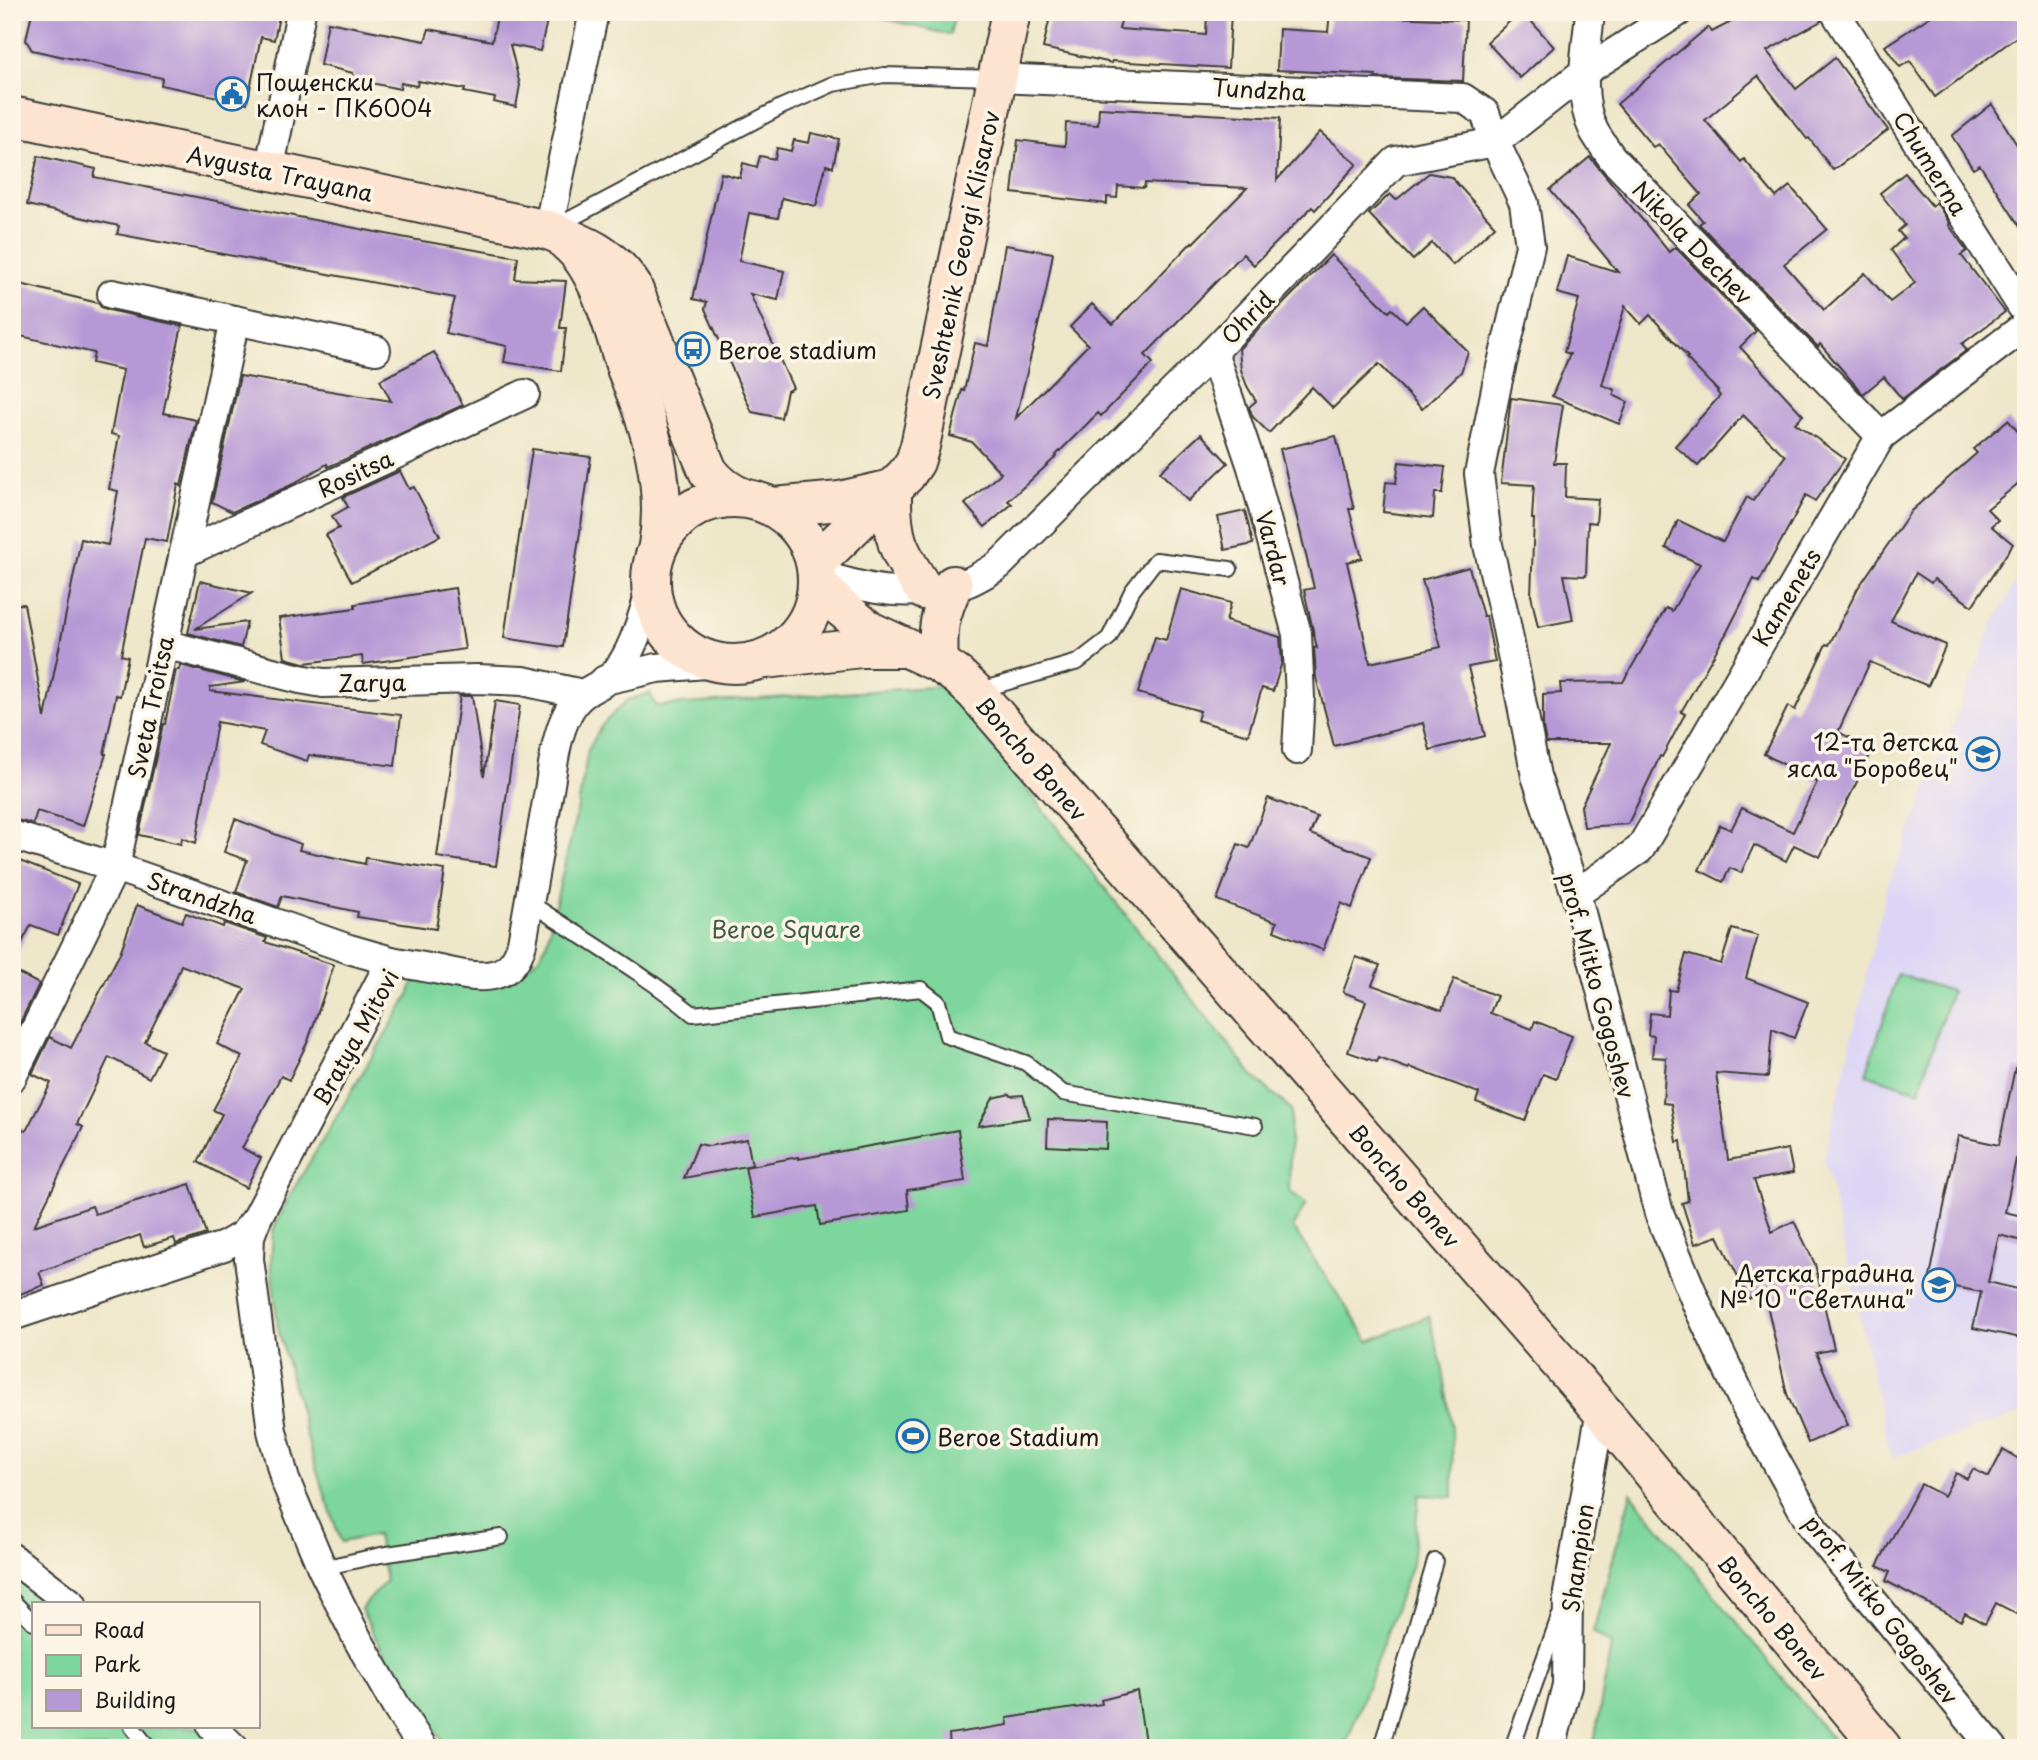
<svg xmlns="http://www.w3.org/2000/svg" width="2038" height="1760" font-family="'Playpen Sans',sans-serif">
<rect width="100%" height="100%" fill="#fcf5e5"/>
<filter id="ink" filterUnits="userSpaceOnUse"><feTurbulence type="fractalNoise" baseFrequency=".0143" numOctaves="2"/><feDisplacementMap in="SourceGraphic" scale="14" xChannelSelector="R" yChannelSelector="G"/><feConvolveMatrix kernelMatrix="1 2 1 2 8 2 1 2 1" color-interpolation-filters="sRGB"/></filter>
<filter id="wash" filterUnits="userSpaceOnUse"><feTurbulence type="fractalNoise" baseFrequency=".00686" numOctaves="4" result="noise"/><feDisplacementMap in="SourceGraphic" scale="28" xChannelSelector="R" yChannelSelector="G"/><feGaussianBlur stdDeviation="1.57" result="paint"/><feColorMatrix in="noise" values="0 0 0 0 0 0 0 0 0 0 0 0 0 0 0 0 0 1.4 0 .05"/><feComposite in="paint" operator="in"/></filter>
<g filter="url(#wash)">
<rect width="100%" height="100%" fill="#ede6c8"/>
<path fill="#dcd5f6" d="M 2026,572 L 2026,1412 L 1891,1458 L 1824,1158 L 1887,887 L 1994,622 L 2016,581 Z"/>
<g fill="#7dd69c" stroke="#4c795c" stroke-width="2">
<path d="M 865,12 L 955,12 L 950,35 L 865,14 Z"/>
<path d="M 945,686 L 1255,1078 L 1291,1109 L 1289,1191 L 1306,1203 L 1293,1228 L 1369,1341 L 1429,1316 L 1443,1370 L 1452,1428 L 1453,1497 L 1419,1495 L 1412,1564 L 1348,1739 L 1334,1748 L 448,1748 L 408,1695 L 390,1666 L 361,1609 L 386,1581 L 377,1535 L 341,1542 L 312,1456 L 278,1328 L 271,1263 L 273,1230 L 290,1195 L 410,993 L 417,970 L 520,972 L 539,957 L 546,945 L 578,807 L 588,750 L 602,725 L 627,700 L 650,693 L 656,706 Z"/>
<path d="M 1898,974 L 1951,991 L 1919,1091 L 1866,1074 Z"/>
<path d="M 1631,1493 L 1839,1748 L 1593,1748 L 1611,1644 L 1593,1632 Z"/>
<path d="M 12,1567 L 57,1604 L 33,1604 L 33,1727 L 198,1727 L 220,1748 L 12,1748 Z"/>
</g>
<g id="blocks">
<g fill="#b598d5">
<path d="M 32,12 L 280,12 L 274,40 L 261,37 L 247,103 L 161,85 L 162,78 L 32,50 L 26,40 Z"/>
<path d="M 498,12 L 549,12 L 540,51 L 510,45 L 520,85 L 516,107 L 494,102 L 495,98 L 464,92 L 465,89 L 418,81 L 417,86 L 401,83 L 400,89 L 352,79 L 353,73 L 320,65 L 328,22 L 425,41 L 429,29 L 492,41 Z"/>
<path d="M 1051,12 L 1123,12 L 1119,29 L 1206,35 L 1207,12 L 1231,12 L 1228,68 L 1112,61 L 1112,63 L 1043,48 Z"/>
<path d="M 1330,12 L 1364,12 L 1364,16 L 1466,20 L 1463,81 L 1375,78 L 1376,75 L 1277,70 L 1279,29 L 1328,32 Z"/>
<path d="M 1520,12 L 1523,12 L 1554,47 L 1520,78 L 1487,42 Z"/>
<path d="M 1750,12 L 1818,12 L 1821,21 L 1767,51 L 1796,89 L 1835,58 L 1888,130 L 1833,170 L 1809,138 L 1807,139 L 1758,76 L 1705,120 L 1741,162 L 1744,159 L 1776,197 L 1790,186 L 1827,229 L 1784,264 L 1824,310 L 1865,273 L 1890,302 L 1915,283 L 1891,250 L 1904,238 L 1898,231 L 1905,225 L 1880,193 L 1905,173 L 1932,206 L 1936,202 L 1950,224 L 1949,225 L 1967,251 L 1961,255 L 2005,312 L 1962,344 L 1967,350 L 1902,399 L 1884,377 L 1863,394 L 1820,344 L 1818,347 L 1699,224 L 1703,221 L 1689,205 L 1701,194 L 1658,144 L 1653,147 L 1617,104 L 1708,27 L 1712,32 Z"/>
<path d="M 1937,12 L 2026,12 L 2026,30 L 1935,97 L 1910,61 L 1900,67 L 1885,46 Z"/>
<path d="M 1992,104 L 2026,160 L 2026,236 L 1980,165 L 1973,169 L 1952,136 Z"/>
<path d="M 1099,108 L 1280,118 L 1277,180 L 1320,132 L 1357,164 L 1315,210 L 1312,207 L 1254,265 L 1243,254 L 1145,355 L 1153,363 L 1101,416 L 1098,413 L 1056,455 L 1057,456 L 1008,501 L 1012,504 L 985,527 L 965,504 L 1001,473 L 972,442 L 950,436 L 962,390 L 964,391 L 975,343 L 988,346 L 1005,245 L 1053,253 L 1046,292 L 1016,418 L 1088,345 L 1070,327 L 1092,304 L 1113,324 L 1192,242 L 1193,243 L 1247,188 L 1145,183 L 1144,188 L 1118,186 L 1117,198 L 1107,197 L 1107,204 L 1012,193 L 1018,140 L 1065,146 L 1066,123 L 1098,125 Z"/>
<path d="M 811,133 L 839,139 L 833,167 L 826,165 L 816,206 L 782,198 L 778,218 L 749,213 L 739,261 L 784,271 L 778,300 L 750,294 L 793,388 L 787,391 L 781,418 L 752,412 L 705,309 L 707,302 L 693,299 L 721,173 L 740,178 L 743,163 L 757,167 L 760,156 L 775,159 L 777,148 L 791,151 L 794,140 L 809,143 Z"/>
<path d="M 38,156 L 96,169 L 94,177 L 422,241 L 518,257 L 515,279 L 566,281 L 560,328 L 566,328 L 561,371 L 504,362 L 507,346 L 446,333 L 455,298 L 117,234 L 119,226 L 27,205 Z"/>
<path d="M 1590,157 L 1669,252 L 1675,247 L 1756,331 L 1740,347 L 1803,415 L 1795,423 L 1845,459 L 1815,501 L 1806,495 L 1759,582 L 1754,579 L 1727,632 L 1681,712 L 1685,714 L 1662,757 L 1660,756 L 1628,824 L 1584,827 L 1581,806 L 1611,743 L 1546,743 L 1543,727 L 1543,694 L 1561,693 L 1560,683 L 1623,682 L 1666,608 L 1672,611 L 1700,564 L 1666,548 L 1678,520 L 1723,542 L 1747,497 L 1753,501 L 1785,456 L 1743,415 L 1698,466 L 1675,446 L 1720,396 L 1717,392 L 1718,391 L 1686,358 L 1688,357 L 1650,315 L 1641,324 L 1625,306 L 1602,385 L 1615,390 L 1613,395 L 1628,402 L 1619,424 L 1552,396 L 1570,354 L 1564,352 L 1579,299 L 1557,293 L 1567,256 L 1618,272 L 1550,190 Z"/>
<path d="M 1429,173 L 1451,177 L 1495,226 L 1453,265 L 1432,243 L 1413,260 L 1369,214 L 1390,194 L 1396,200 Z"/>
<path d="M 1331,255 L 1389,312 L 1392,309 L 1406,322 L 1423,306 L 1468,352 L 1461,372 L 1422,409 L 1379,364 L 1333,408 L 1312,387 L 1269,433 L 1253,417 L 1249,407 L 1256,401 L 1247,386 L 1241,370 L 1239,349 Z"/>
<path d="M 12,282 L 98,303 L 101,307 L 109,310 L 182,326 L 163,413 L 196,420 L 181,486 L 178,484 L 167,542 L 145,538 L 121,655 L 128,657 L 120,696 L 116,695 L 104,754 L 106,754 L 83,826 L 37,811 L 33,824 L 12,819 L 12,605 L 24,604 L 45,718 L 81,539 L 108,545 L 118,491 L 109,489 L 119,436 L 111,434 L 123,370 L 92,363 L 94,353 L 12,334 Z"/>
<path d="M 434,352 L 463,405 L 328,467 L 327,464 L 289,486 L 232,512 L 212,502 L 240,376 L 391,401 L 380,380 Z"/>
<path d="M 1511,398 L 1563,405 L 1554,463 L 1566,463 L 1565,497 L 1598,499 L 1596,523 L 1588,522 L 1586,576 L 1564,575 L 1573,620 L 1538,627 L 1531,595 L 1534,519 L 1532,519 L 1534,485 L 1501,483 Z"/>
<path d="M 2008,420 L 2026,441 L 2026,477 L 1987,509 L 1998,520 L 1991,526 L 2013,544 L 1972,606 L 1934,579 L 1931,583 L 1916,573 L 1891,621 L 1946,645 L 1928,686 L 1870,662 L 1838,732 L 1873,749 L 1820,857 L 1794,845 L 1786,861 L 1754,845 L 1741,873 L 1730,868 L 1723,882 L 1699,870 L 1720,825 L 1731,830 L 1742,808 L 1793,832 L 1817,782 L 1764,754 L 1788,706 L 1795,710 L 1826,644 L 1829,645 L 1858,588 L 1911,511 L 1977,453 L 1973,449 Z"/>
<path d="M 1201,434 L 1228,463 L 1188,501 L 1160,472 Z"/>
<path d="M 1336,436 L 1354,509 L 1349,509 L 1362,558 L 1347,562 L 1370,663 L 1441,647 L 1422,580 L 1469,567 L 1483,616 L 1486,616 L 1495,662 L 1468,667 L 1485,736 L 1430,750 L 1423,723 L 1334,746 L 1316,677 L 1314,647 L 1317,648 L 1304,590 L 1314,588 L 1280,449 Z"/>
<path d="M 532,449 L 591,457 L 563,647 L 504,638 Z"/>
<path d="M 1399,462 L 1445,467 L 1442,493 L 1435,493 L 1433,518 L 1383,512 L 1386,482 L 1396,483 Z"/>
<path d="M 400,471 L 409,489 L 414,487 L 440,536 L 352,582 L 326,535 L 339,528 L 332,516 L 348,507 L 343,497 Z"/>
<path d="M 1245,511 L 1253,544 L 1225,550 L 1218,517 Z"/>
<path d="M 200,581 L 252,593 L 195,629 L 247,622 L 241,647 L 188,633 Z"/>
<path d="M 455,588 L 465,649 L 363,664 L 362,656 L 304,663 L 285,658 L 279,618 L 355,608 L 355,604 Z"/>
<path d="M 1181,589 L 1231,603 L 1226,621 L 1280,637 L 1282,662 L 1273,691 L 1262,688 L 1248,735 L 1197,720 L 1200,711 L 1138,693 L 1155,637 L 1166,640 Z"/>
<path d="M 180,665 L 245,682 L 210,687 L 210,691 L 401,715 L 395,766 L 309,755 L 307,761 L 260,745 L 265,731 L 217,722 L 196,843 L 182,838 L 181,844 L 139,835 L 163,724 L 165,724 L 176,670 L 179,670 Z"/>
<path d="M 460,696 L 472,696 L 484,776 L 495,701 L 520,705 L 496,866 L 437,857 Z"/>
<path d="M 1268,798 L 1317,817 L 1310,834 L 1371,857 L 1352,908 L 1341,903 L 1323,950 L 1274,931 L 1277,922 L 1217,900 L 1238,844 L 1249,848 Z"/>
<path d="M 235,819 L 301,844 L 299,850 L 365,864 L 366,858 L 445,870 L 436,929 L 357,917 L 358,912 L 282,896 L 278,907 L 236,892 L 247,860 L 224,852 Z"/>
<path d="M 12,858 L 78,884 L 58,935 L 31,925 L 12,962 Z"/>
<path d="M 137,905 L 182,922 L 186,913 L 223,927 L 224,923 L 267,938 L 265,942 L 334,965 L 308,1041 L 289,1080 L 281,1076 L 242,1148 L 261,1158 L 246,1188 L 198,1162 L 222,1114 L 213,1110 L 242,1057 L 217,1044 L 245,989 L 181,965 L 174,983 L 145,1042 L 163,1051 L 149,1078 L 109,1057 L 77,1124 L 83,1127 L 34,1226 L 92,1206 L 95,1214 L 190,1184 L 206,1234 L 176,1244 L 174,1238 L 144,1247 L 140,1235 L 39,1272 L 44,1285 L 12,1297 L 12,1124 L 26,1131 L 51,1083 L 32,1074 L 50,1037 L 71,1048 L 120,953 Z"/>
<path d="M 1732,929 L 1758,936 L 1746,978 L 1808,1002 L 1794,1038 L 1772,1029 L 1768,1077 L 1716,1073 L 1728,1160 L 1788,1149 L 1793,1173 L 1754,1180 L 1772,1232 L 1794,1221 L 1815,1264 L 1834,1349 L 1816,1353 L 1848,1425 L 1808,1443 L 1787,1394 L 1764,1291 L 1749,1299 L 1718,1236 L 1695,1244 L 1682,1203 L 1688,1201 L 1681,1141 L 1677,1142 L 1671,1104 L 1663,1103 L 1666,1058 L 1652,1057 L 1654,1036 L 1648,1035 L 1650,1013 L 1667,1015 L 1669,990 L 1676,991 L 1686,954 L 1721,964 Z"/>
<path d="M 1356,957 L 1380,965 L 1372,985 L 1442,1010 L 1454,979 L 1497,996 L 1490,1013 L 1532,1029 L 1535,1021 L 1572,1036 L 1556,1079 L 1543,1074 L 1525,1121 L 1476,1102 L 1479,1093 L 1410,1067 L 1409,1069 L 1379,1058 L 1377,1062 L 1348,1052 L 1366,1001 L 1343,992 Z"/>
<path d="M 12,970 L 39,984 L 12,1039 Z"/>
<path d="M 2015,1068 L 2026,1069 L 2026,1161 L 2016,1159 L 2005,1212 L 2026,1217 L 2026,1242 L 1999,1235 L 1988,1282 L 2026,1291 L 2026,1339 L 1973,1328 L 1981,1292 L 1929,1282 L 1958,1136 L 1999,1145 Z"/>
<path d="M 1010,1094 L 1011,1096 L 1023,1095 L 1030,1118 L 978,1126 L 993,1098 Z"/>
<path d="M 1048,1119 L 1107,1122 L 1106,1149 L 1047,1146 Z"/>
<path d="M 958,1130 L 965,1181 L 907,1190 L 909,1210 L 820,1225 L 817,1206 L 755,1217 L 745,1167 L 798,1157 L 798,1159 Z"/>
<path d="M 747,1139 L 752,1165 L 684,1178 L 698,1144 L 709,1146 Z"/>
<path d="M 2003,1450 L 2026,1463 L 2026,1598 L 2017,1614 L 1996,1603 L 1985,1624 L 1965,1613 L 1961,1621 L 1886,1581 L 1890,1572 L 1877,1566 L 1921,1484 L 1944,1496 L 1956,1473 L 1967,1479 L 1973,1469 L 1989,1477 Z"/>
<path d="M 1137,1691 L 1146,1748 L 950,1748 L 949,1734 L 1008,1725 L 1007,1718 L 1102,1704 L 1101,1700 Z"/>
</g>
</g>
</g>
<g filter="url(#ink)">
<use href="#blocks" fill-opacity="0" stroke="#3b3a36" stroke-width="2"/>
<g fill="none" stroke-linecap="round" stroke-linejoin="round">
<defs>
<g id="lane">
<path d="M 555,227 L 781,107 L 833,84 L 884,75 L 996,78"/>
<path d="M 977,691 L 1078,662 L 1109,638 L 1132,591 L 1156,560 L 1230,569"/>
<path d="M 529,902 C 584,939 642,972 693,1014 L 921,989 L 938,1002 L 947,1036 L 1026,1063 L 1063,1093 L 1255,1126"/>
<path d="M 322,1568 L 381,1555 L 501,1537"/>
<path d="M 12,1600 L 33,1622"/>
<path d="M 132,1727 L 149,1748"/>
<path d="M 1381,1748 L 1435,1561"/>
<path d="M 1512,1748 L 1559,1617"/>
</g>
<g id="street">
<path d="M 1590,12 C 1587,50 1576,95 1594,131 C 1599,140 1606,149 1612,158 L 1881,436"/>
<path d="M 1835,12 L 2026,313"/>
<path d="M 997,78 L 1463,98 L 1485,113 L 1495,142 L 1524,203 L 1530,246 L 1497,384 L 1479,474 L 1488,545 L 1505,619 L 1536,776 L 1576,894 L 1659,1213 L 1699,1309 L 1748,1411 L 1813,1528 L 1993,1748"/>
<path d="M 269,171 L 301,12"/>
<path d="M 548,230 L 594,12"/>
<path d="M 112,294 L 376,350"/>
<path d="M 1213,352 L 1252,467 L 1297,634 L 1300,698 L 1297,750"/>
<path d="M 184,553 L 525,394"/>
<path d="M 818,574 C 872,591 909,599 966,583 C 977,579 989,571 999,565 L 1213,352 L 1396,161 L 1495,142 L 1584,72 L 1678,12"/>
<path d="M 164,644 L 300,679 L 323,683 L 477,679 L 523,681 L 582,694"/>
<path d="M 605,680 L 657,668 L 718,663"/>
<path d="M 12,835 L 115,867 L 349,949 L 391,961"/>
<path d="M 1576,894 L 1640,849 L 1881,436 L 2026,325"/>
<path d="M 12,1077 L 115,867 L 235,320"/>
<path d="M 257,1218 L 250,1236 L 249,1259 L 272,1431 L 285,1480 L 322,1568 L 358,1640 L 397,1708 L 423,1748"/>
<path d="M 12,1316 L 224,1246 L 243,1235 L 257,1218 L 391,961 C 408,964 424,967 440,970 C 473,977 511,987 522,943 C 531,894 539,845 548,796 C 553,769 555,737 568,713 C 580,689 596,690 612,676 C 632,657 643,615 651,589"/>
<path d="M 12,1558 L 72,1604"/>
<path d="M 212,1727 L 234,1748"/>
<path d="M 1551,1748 L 1567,1685 L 1568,1593 L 1601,1410"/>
</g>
<g id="secondary">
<path d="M 12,116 L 548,230 C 581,243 612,254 632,286 L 708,471 C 717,483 730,493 744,498"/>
<path d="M 567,242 C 600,269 613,329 626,368 C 637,396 649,425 655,455 C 661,484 663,517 658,546"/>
<path d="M 892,489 C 891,538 897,550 924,590"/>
<circle cx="734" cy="581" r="83"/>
<path d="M 774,507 L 840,501 L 892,489"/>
<path d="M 816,563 L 906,475 L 915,462 L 920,446 L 1011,12"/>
<path d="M 818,584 L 839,606 L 870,631 L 939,663 L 958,676 L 975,692 L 1601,1410 L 1882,1748"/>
<path d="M 765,659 L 861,648 L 900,648"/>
<path d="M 939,663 C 937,628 939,616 953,585"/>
</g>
</defs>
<use href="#lane" stroke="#3b3a36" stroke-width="18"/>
<use href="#street" stroke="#3b3a36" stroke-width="32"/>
<use href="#secondary" stroke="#3b3a36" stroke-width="42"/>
<use href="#lane" stroke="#fff" stroke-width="14"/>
<use href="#street" stroke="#fff" stroke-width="28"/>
<use href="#secondary" stroke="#fde4d1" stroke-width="38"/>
</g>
</g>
<defs>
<symbol id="civic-ring" viewBox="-11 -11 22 22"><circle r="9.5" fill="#fcf5e5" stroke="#1f6fb2" stroke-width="1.5"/><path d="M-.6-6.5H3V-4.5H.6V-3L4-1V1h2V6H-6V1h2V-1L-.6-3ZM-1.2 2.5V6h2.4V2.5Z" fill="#1f6fb2"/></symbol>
<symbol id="bus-ring" viewBox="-11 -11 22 22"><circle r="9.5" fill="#fcf5e5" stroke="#1f6fb2" stroke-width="1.5"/><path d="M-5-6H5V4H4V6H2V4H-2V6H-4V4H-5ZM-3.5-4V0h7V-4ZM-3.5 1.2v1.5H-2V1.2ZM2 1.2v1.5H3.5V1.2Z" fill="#1f6fb2"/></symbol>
<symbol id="school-ring" viewBox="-11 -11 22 22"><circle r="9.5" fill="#fcf5e5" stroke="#1f6fb2" stroke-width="1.5"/><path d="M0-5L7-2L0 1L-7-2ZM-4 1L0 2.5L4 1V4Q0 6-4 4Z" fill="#1f6fb2"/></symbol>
<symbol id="stadium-ring" viewBox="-11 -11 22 22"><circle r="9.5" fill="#fcf5e5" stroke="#1f6fb2" stroke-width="1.5"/><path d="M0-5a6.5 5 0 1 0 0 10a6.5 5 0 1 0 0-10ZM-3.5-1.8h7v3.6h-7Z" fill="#1f6fb2"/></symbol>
</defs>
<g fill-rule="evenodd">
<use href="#civic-ring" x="213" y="75" width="38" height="38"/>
<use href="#bus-ring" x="674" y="330" width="38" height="38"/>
<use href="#school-ring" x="1964" y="735" width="38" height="38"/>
<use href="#school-ring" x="1920" y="1266" width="38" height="38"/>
<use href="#stadium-ring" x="894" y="1417" width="38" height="38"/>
</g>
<g text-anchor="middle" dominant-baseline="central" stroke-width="7" stroke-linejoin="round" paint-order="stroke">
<g font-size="23" fill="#1c1c1c" stroke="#fcf5e5" text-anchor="start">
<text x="256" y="81">Пощенски<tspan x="256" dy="26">клон - ПК6004</tspan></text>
<text x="718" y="349">Beroe stadium</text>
<text x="1958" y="741" text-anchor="end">12-та детска<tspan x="1958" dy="26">ясла "Боровец"</tspan></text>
<text x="1914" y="1272" text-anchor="end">Детска градина<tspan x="1914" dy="26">№ 10 "Светлина"</tspan></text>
<text x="937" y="1436">Beroe Stadium</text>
</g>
<g font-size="23" fill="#1c1c1c" stroke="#fcf5e5">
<text transform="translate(1259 89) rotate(3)">Tundzha</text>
<text transform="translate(1931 163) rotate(58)">Chumerna</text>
<text transform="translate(280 173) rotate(12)">Avgusta Trayana</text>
<text transform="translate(1693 242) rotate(46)">Nikola Dechev</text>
<text transform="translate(960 255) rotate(-78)">Sveshtenik Georgi Klisarov</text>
<text transform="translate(1247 317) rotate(-46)">Ohrid</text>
<text transform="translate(355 473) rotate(-25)">Rositsa</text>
<text transform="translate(1274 548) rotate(75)">Vardar</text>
<text transform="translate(1786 597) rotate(-59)">Kamenets</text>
<text transform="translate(372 682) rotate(-1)">Zarya</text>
<text transform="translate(150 707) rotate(-78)">Sveta Troitsa</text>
<text transform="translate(1032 758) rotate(49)">Boncho Bonev</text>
<text transform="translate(202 897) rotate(19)">Strandzha</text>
<text transform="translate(1598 985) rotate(75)">prof. Mitko Gogoshev</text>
<text transform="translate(355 1037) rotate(-61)">Bratya Mitovi</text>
<text transform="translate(1405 1185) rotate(49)">Boncho Bonev</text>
<text transform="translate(1577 1558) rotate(-82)">Shampion</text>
<text transform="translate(1882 1609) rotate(52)">prof. Mitko Gogoshev</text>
<text transform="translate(1773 1617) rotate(50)">Boncho Bonev</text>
</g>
<g font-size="23" fill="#3e5d49" stroke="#fcf5e5">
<text x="786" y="928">Beroe Square</text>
</g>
</g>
<rect width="2038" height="1760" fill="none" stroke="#fcf5e5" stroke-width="42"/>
<rect x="32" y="1602" width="228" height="126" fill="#fcf5e5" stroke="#a29e95" stroke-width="2"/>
<rect x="46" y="1625" width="35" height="10" fill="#fde4d1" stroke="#a29e95" stroke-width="2"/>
<text x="94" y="1638" font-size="21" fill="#1c1c1c">Road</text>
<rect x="46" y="1655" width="35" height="21" fill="#7dd69c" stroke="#a29e95" stroke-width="2"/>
<text x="94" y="1672" font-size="21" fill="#1c1c1c">Park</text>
<rect x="46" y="1690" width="35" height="21" fill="#b598d5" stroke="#a29e95" stroke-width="2"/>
<text x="94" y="1708" font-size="21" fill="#1c1c1c">Building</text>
</svg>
